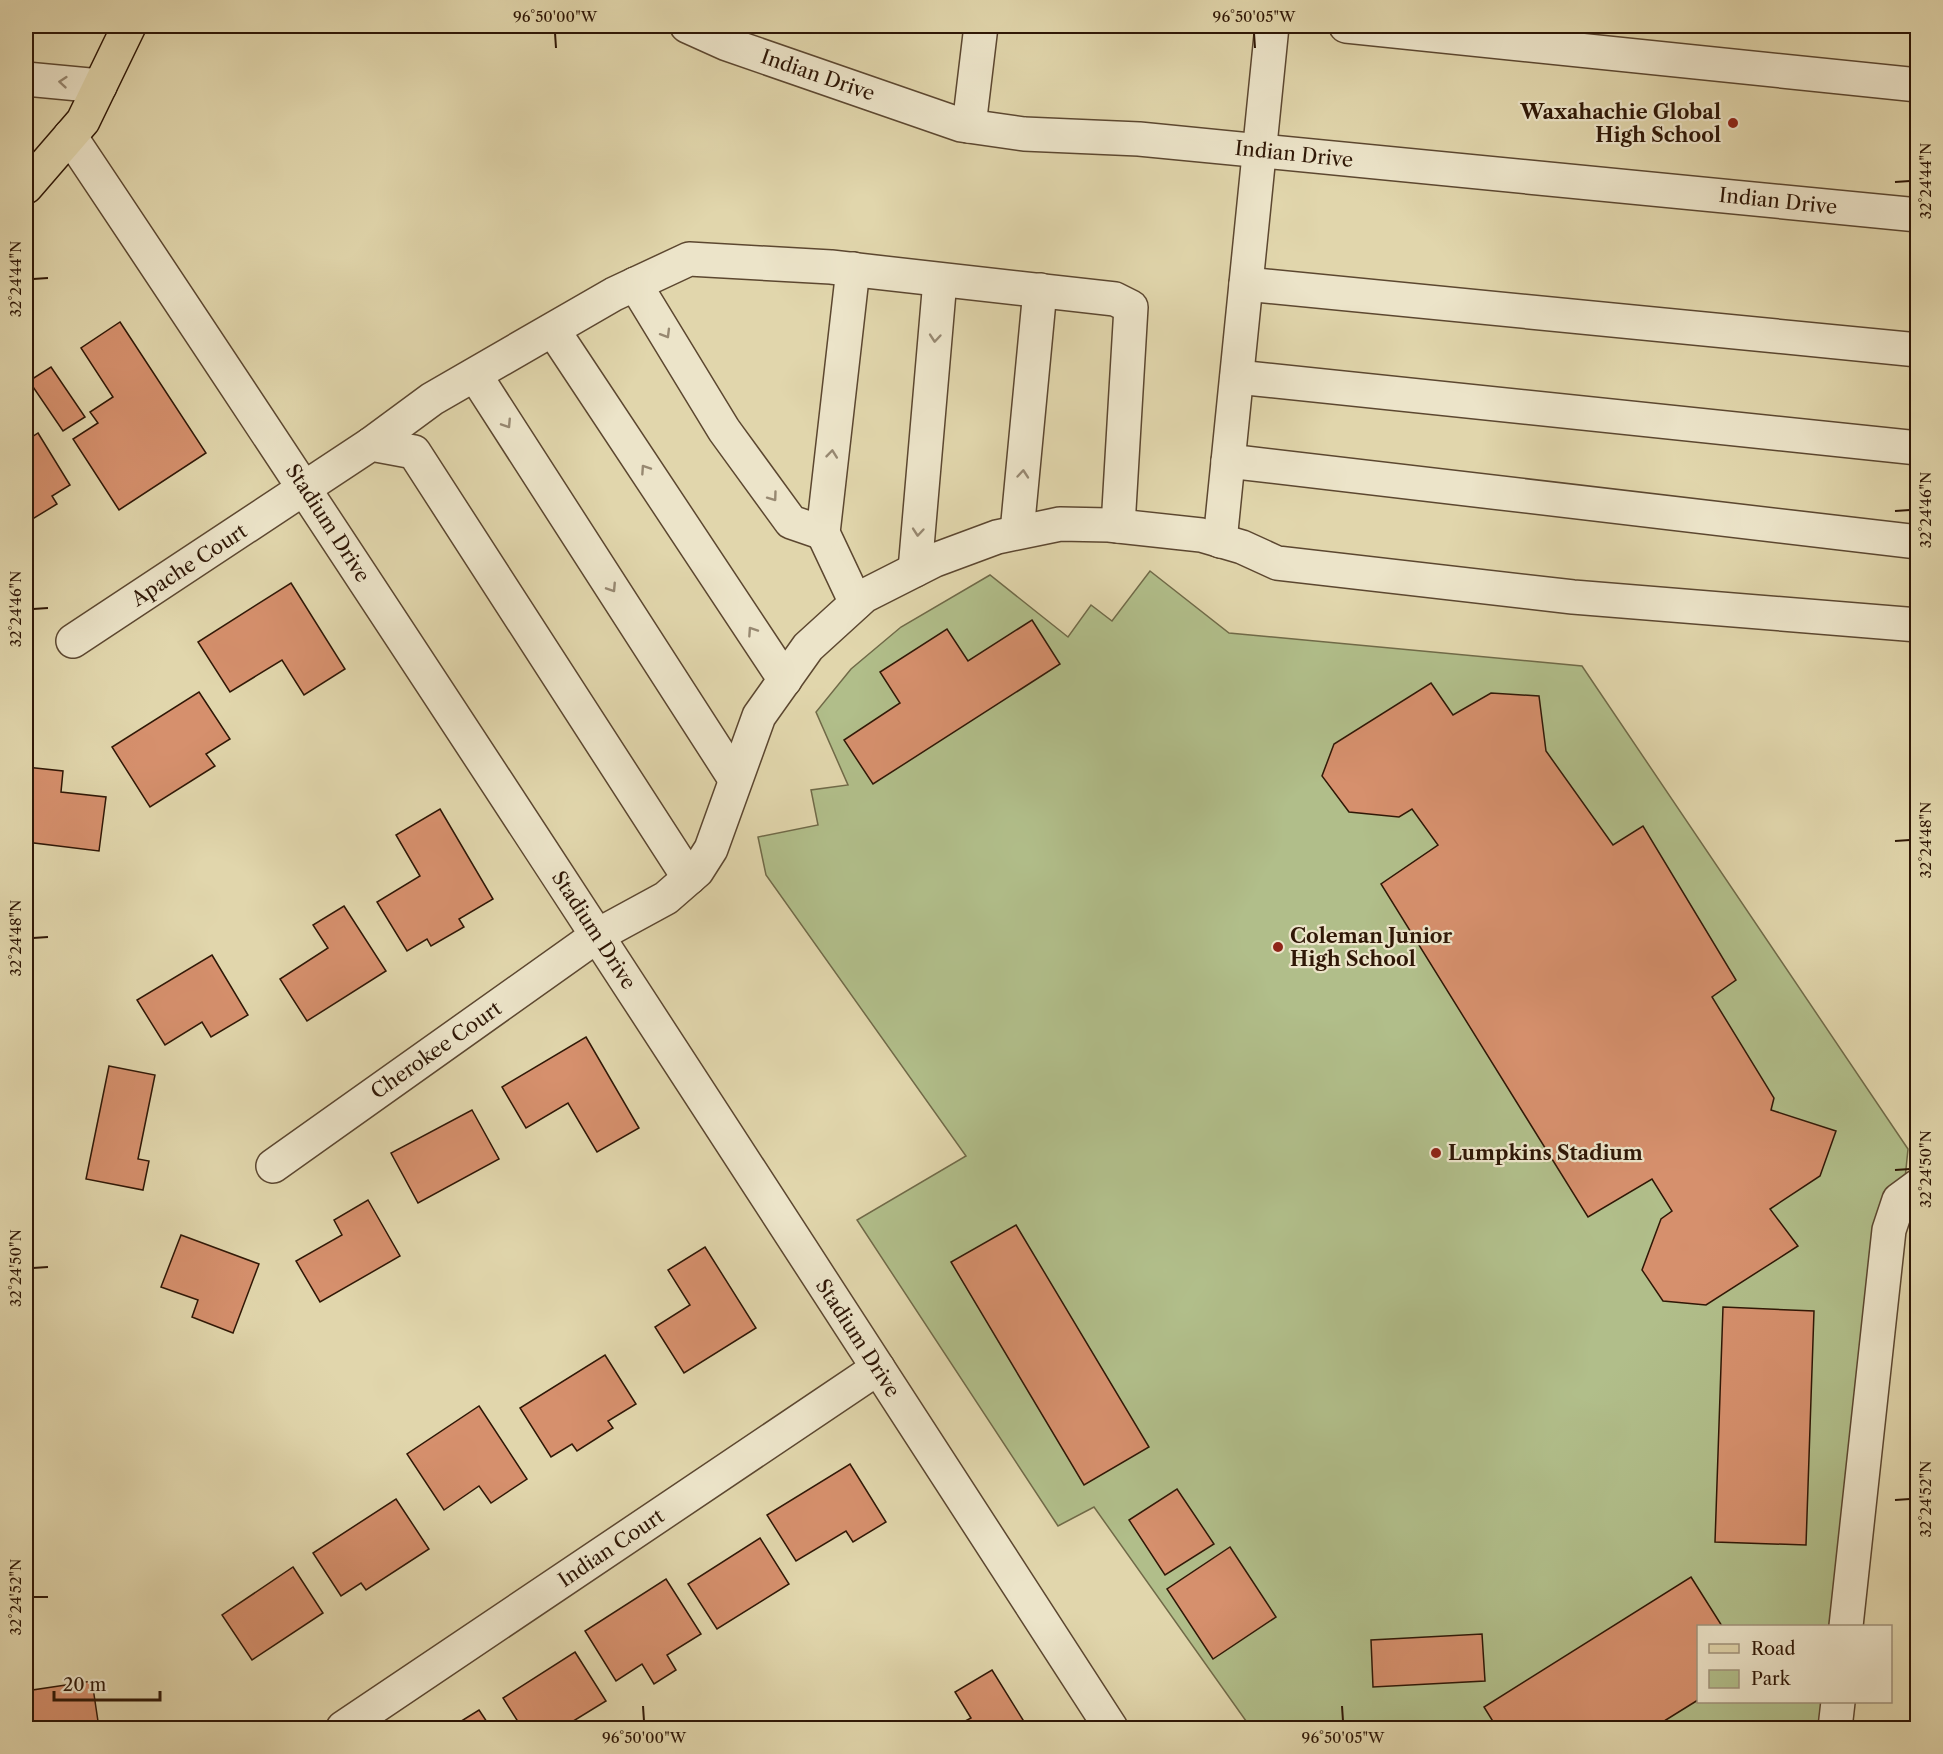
<svg xmlns="http://www.w3.org/2000/svg" width="1943" height="1754" font-family="'Libre Caslon Text',serif">
<rect width="100%" height="100%" fill="#e1d6ac"/>
<filter id="stains"><feTurbulence type="fractalNoise" baseFrequency=".00333" numOctaves="4"/><feColorMatrix values="0 0 0 0 .2 0 0 0 0 .09 0 0 0 0 .02 0 0 0 .5 -.17"/></filter>
<radialGradient id="worn" r=".72"><stop offset=".6" stop-color="#630" stop-opacity="0"/><stop offset="1" stop-color="#630" stop-opacity=".3"/></radialGradient>
<path fill="#b1be8a" stroke="#706a48" stroke-width="1.5" d="M 1150,571 L 1229,633 L 1582,666 L 1908,1149 L 1860,1626 L 1698,1626 L 1698,1702 L 1852,1702 L 1850,1728 L 1251,1728 L 1094,1507 L 1058,1526 L 857,1220 L 966,1156 L 766,875 L 758,837 L 818,825 L 811,790 L 848,785 L 816,712 L 851,669 L 901,627 L 990,575 L 1068,637 L 1091,605 L 1112,621 Z"/>
<g fill="#d6906d" stroke="#2f1706" stroke-width="1.5">
<path d="M 120,322 L 206,453 L 119,510 L 73,439 L 98,423 L 90,412 L 113,397 L 81,348 Z"/>
<path d="M 51,367 L 85,417 L 63,431 L 29,381 Z"/>
<path d="M 38,433 L 70,485 L 52,496 L 57,504 L 26,523 L 26,441 Z"/>
<path d="M 291,583 L 345,669 L 304,695 L 282,660 L 230,692 L 198,642 Z"/>
<path d="M 1032,620 L 1060,664 L 873,784 L 844,740 L 900,703 L 880,672 L 947,629 L 968,661 Z"/>
<path d="M 1431,683 L 1453,715 L 1491,693 L 1539,696 L 1546,751 L 1613,845 L 1643,826 L 1736,980 L 1712,997 L 1774,1098 L 1771,1110 L 1836,1131 L 1820,1176 L 1770,1209 L 1798,1246 L 1706,1305 L 1663,1301 L 1642,1270 L 1661,1219 L 1672,1211 L 1652,1179 L 1588,1217 L 1381,884 L 1438,845 L 1412,809 L 1399,817 L 1349,812 L 1322,776 L 1334,744 Z"/>
<path d="M 199,692 L 230,739 L 206,754 L 215,766 L 150,807 L 112,747 Z"/>
<path d="M 26,767 L 63,771 L 61,792 L 106,797 L 99,851 L 26,842 Z"/>
<path d="M 440,809 L 493,899 L 459,919 L 464,927 L 431,946 L 427,939 L 407,951 L 377,902 L 420,876 L 396,835 Z"/>
<path d="M 344,906 L 386,971 L 307,1021 L 280,979 L 328,948 L 313,925 Z"/>
<path d="M 212,955 L 248,1015 L 211,1037 L 202,1022 L 165,1045 L 137,1000 Z"/>
<path d="M 586,1037 L 639,1128 L 597,1152 L 568,1103 L 526,1128 L 502,1087 Z"/>
<path d="M 109,1066 L 155,1075 L 138,1159 L 149,1161 L 143,1190 L 86,1179 Z"/>
<path d="M 472,1110 L 499,1159 L 418,1203 L 391,1153 Z"/>
<path d="M 368,1200 L 400,1256 L 320,1302 L 296,1261 L 342,1235 L 334,1220 Z"/>
<path d="M 1016,1225 L 1149,1447 L 1084,1485 L 951,1262 Z"/>
<path d="M 181,1235 L 259,1264 L 233,1333 L 192,1317 L 198,1300 L 161,1287 Z"/>
<path d="M 705,1247 L 756,1328 L 684,1373 L 655,1327 L 690,1305 L 668,1270 Z"/>
<path d="M 1723,1307 L 1814,1311 L 1806,1545 L 1715,1542 Z"/>
<path d="M 605,1355 L 636,1404 L 608,1421 L 613,1428 L 577,1451 L 572,1444 L 551,1457 L 520,1408 Z"/>
<path d="M 479,1406 L 527,1479 L 491,1503 L 479,1486 L 444,1510 L 407,1454 Z"/>
<path d="M 850,1464 L 886,1522 L 853,1542 L 846,1531 L 796,1561 L 767,1515 Z"/>
<path d="M 1177,1489 L 1214,1544 L 1165,1575 L 1129,1520 Z"/>
<path d="M 396,1499 L 429,1549 L 366,1590 L 361,1583 L 341,1596 L 313,1553 Z"/>
<path d="M 760,1538 L 789,1584 L 717,1629 L 688,1584 Z"/>
<path d="M 1230,1547 L 1276,1617 L 1213,1659 L 1167,1589 Z"/>
<path d="M 293,1567 L 323,1613 L 252,1660 L 222,1615 Z"/>
<path d="M 1691,1577 L 1722,1626 L 1698,1626 L 1698,1700 L 1653,1728 L 1497,1728 L 1484,1707 Z"/>
<path d="M 666,1579 L 701,1634 L 667,1655 L 676,1670 L 654,1684 L 642,1664 L 616,1681 L 585,1631 Z"/>
<path d="M 1482,1634 L 1485,1681 L 1373,1687 L 1371,1640 Z"/>
<path d="M 575,1652 L 606,1701 L 562,1728 L 522,1728 L 503,1698 Z"/>
<path d="M 992,1670 L 1028,1728 L 952,1728 L 971,1718 L 955,1692 Z"/>
<path d="M 92,1681 L 99,1728 L 26,1728 L 26,1691 Z"/>
<path d="M 479,1710 L 491,1728 L 450,1728 Z"/>
</g>
<g fill="none" stroke-linecap="round" stroke-linejoin="round">
<defs>
<g id="minor">
<path d="M 687,26 L 727,44 L 961,125 L 1024,134 L 1139,139 L 1918,215"/>
<path d="M 1346,26 L 1918,85"/>
<path d="M 26,79 L 100,86"/>
<path d="M 969,126 L 981,26"/>
<path d="M 70,136 C 422,663 767,1196 1111,1728"/>
<path d="M 853,269 L 823,533 L 856,603"/>
<path d="M 635,284 L 724,430 L 791,522 L 823,533"/>
<path d="M 1246,284 L 1918,350"/>
<path d="M 553,330 L 785,680"/>
<path d="M 475,375 L 735,779"/>
<path d="M 1237,377 L 1918,448"/>
<path d="M 371,444 L 432,399 L 614,294 L 689,259 L 831,267 L 1115,299 L 1131,307 L 1118,526"/>
<path d="M 1228,461 L 1918,542"/>
<path d="M 1017,532 L 1040,290"/>
<path d="M 1220,541 L 1272,26"/>
<path d="M 915,570 L 940,280"/>
<path d="M 73,641 L 371,444 L 414,452 L 689,878"/>
<path d="M 273,1166 L 598,935 L 666,898 L 697,871 L 711,849 L 759,716 L 808,647 L 864,596 L 935,560 L 997,537 L 1060,524 L 1109,525 L 1201,535 L 1242,547 L 1277,563 L 1573,597 L 1918,625"/>
<path d="M 1846,1626 L 1889,1230 L 1899,1200 L 1918,1186"/>
<path d="M 343,1728 L 878,1368"/>
<path d="M 1835,1728 L 1838,1702"/>
</g>
<path id="major" d="M 26,187 L 83,121 L 129,26"/>
</defs>
<use href="#minor" stroke="#5c4730" stroke-width="36"/>
<use href="#major" stroke="#2f1706" stroke-width="36"/>
<use href="#minor" stroke="#ece4c9" stroke-width="33"/>
<use href="#major" stroke="#e1d6ac" stroke-width="33"/>
</g>
<defs><path id="oneway-chevron" d="M-2-3.5L2.5 0L-2 3.5" fill="none" stroke-width="1.6" stroke-linecap="round" stroke-linejoin="round" transform="scale(1.5)"/></defs>
<g stroke="#978871">
<use href="#oneway-chevron" transform="translate(63 82) rotate(-175)"/>
<use href="#oneway-chevron" transform="translate(666 334) rotate(59)"/>
<use href="#oneway-chevron" transform="translate(935 338) rotate(95)"/>
<use href="#oneway-chevron" transform="translate(507 424) rotate(57)"/>
<use href="#oneway-chevron" transform="translate(832 454) rotate(-84)"/>
<use href="#oneway-chevron" transform="translate(645 469) rotate(-124)"/>
<use href="#oneway-chevron" transform="translate(1023 474) rotate(-85)"/>
<use href="#oneway-chevron" transform="translate(773 497) rotate(54)"/>
<use href="#oneway-chevron" transform="translate(918 532) rotate(95)"/>
<use href="#oneway-chevron" transform="translate(612 588) rotate(57)"/>
<use href="#oneway-chevron" transform="translate(752 631) rotate(-124)"/>
</g>
<path fill="none" stroke="#2f1706" stroke-width="2" d="M 555,33 L 556,48M 1254,33 L 1255,48M 1895,182 L 1910,181M 33,279 L 48,278M 1895,511 L 1910,510M 33,609 L 48,608M 1895,841 L 1910,840M 33,938 L 48,937M 1895,1170 L 1910,1169M 33,1268 L 48,1267M 1895,1500 L 1910,1499M 33,1597 L 48,1597M 643,1706 L 644,1721M 1342,1706 L 1343,1721"/>
<g fill="#8f2418" stroke="#ece4c9" stroke-width="2">
<circle cx="1733" cy="123" r="6"/>
<circle cx="1278" cy="947" r="6"/>
<circle cx="1436" cy="1153" r="6"/>
</g>
<g text-anchor="middle" dominant-baseline="central" stroke-width="4.5" stroke-linejoin="round" paint-order="stroke">
<g font-size="20" fill="#2f1706" stroke="#ece4c9">
<text transform="translate(818 75) rotate(19)">Indian Drive</text>
<text transform="translate(1294 154) rotate(6)">Indian Drive</text>
<text transform="translate(1778 201) rotate(6)">Indian Drive</text>
<text transform="translate(328 523) rotate(57)">Stadium Drive</text>
<text transform="translate(189 565) rotate(-33)">Apache Court</text>
<text transform="translate(594 930) rotate(57)">Stadium Drive</text>
<text transform="translate(436 1050) rotate(-35)">Cherokee Court</text>
<text transform="translate(858 1338) rotate(57)">Stadium Drive</text>
<text transform="translate(611 1548) rotate(-34)">Indian Court</text>
</g>
<g font-size="20" font-weight="bold" fill="#2f1706" stroke="#ece4c9" text-anchor="start">
<text x="1721" y="112" text-anchor="end">Waxahachie Global<tspan x="1721" dy="23">High School</tspan></text>
<text x="1290" y="936">Coleman Junior<tspan x="1290" dy="23">High School</tspan></text>
<text x="1448" y="1153">Lumpkins Stadium</text>
</g>
</g>
<rect width="1943" height="1754" fill="none" stroke="#e1d6ac" stroke-width="66"/>
<rect x="1697" y="1625" width="195" height="78" fill="#ece4c9" stroke="#a0927b" stroke-width="1.5"/>
<rect x="1709" y="1644" width="30" height="9" fill="#e1d6ac" stroke="#a0927b" stroke-width="1.5"/>
<text x="1751" y="1655" font-size="18" fill="#2f1706">Road</text>
<rect x="1709" y="1670" width="30" height="18" fill="#b1be8a" stroke="#a0927b" stroke-width="1.5"/>
<text x="1751" y="1685" font-size="18" fill="#2f1706">Park</text>
<path d="M54 1691v9h106v-9" fill="none" stroke="#2f1706" stroke-width="3"/>
<text x="63" y="1691" font-size="18" fill="#2f1706" stroke="#ece4c9" stroke-width="4.5" paint-order="stroke">20 m</text>
<rect x="33" y="33" width="1877" height="1688" fill="none" stroke="#2f1706" stroke-width="2"/>
<g font-size="15" text-anchor="middle" fill="#2f1706">
<text x="555" y="22">96°50'00"W</text>
<text x="1254" y="22">96°50'05"W</text>
<text transform="translate(1926 181) rotate(-90)" y="5">32°24'44"N</text>
<text transform="translate(16 279) rotate(-90)" y="5">32°24'44"N</text>
<text transform="translate(1926 510) rotate(-90)" y="5">32°24'46"N</text>
<text transform="translate(16 609) rotate(-90)" y="5">32°24'46"N</text>
<text transform="translate(1926 840) rotate(-90)" y="5">32°24'48"N</text>
<text transform="translate(16 938) rotate(-90)" y="5">32°24'48"N</text>
<text transform="translate(1926 1169) rotate(-90)" y="5">32°24'50"N</text>
<text transform="translate(16 1268) rotate(-90)" y="5">32°24'50"N</text>
<text transform="translate(1926 1499) rotate(-90)" y="5">32°24'52"N</text>
<text transform="translate(16 1597) rotate(-90)" y="5">32°24'52"N</text>
<text x="644" y="1743">96°50'00"W</text>
<text x="1343" y="1743">96°50'05"W</text>
</g>
<rect width="100%" height="100%" filter="url(#stains)"/>
<rect width="100%" height="100%" fill="url(#worn)"/>
</svg>
